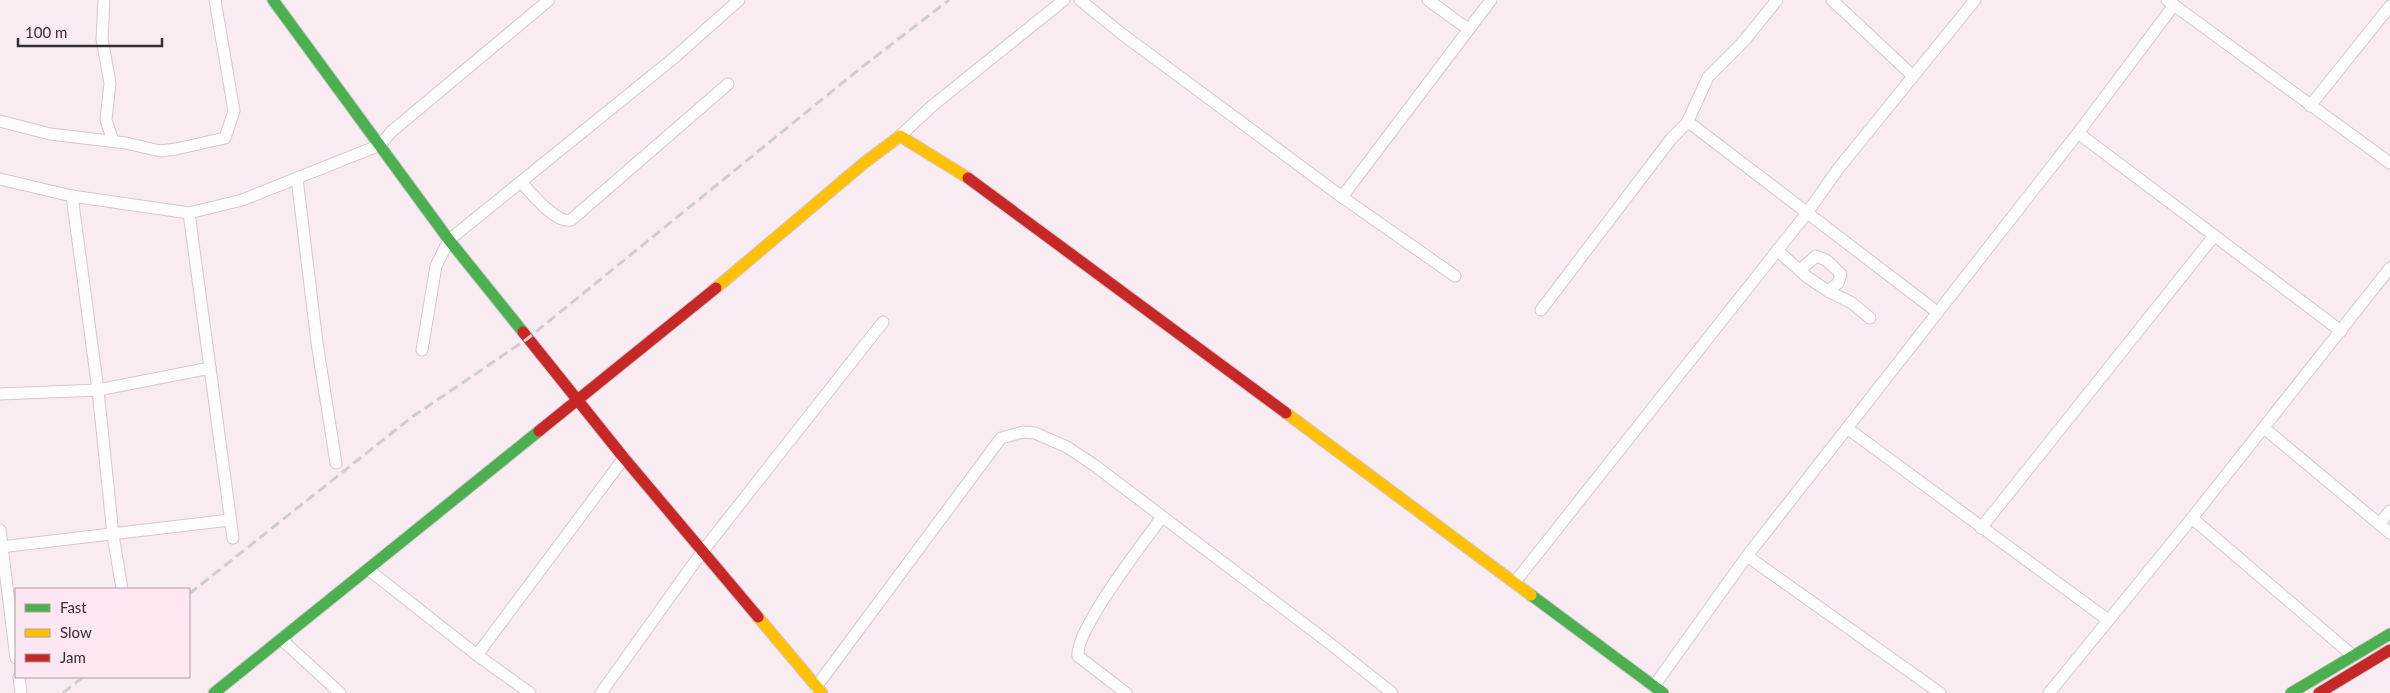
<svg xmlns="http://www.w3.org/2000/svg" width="2390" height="693" font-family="Lato,sans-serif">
<rect width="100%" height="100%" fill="#f8ecf2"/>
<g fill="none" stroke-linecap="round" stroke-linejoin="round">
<defs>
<g id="street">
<path d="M 104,0 L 102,39 L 110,83 L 106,120 L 113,141"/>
<path d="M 1080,0 L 1122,34 L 1342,197 L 1455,276"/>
<path d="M 1428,0 L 1468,29"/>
<path d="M 1832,0 L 1913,76"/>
<path d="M 2167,0 L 2390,163"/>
<path d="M 2310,106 L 2390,6"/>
<path d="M 0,121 L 50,134 L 126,143 L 160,151 L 176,149 L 225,138 L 234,111 L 215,0"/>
<path d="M 1687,123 L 1708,77 L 1744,41 L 1777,0"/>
<path d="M 2078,133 L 2341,331"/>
<path d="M 900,136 L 932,106 L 1064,0"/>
<path d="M 297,178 L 317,343 L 336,463"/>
<path d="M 0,179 L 72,196 L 189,213 L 242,200 L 380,145 L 391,132 L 549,0"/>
<path d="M 521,182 C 531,193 556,224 571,220 L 728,84"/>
<path d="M 72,196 L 98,390 L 113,535 L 122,589"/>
<path d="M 1342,197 L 1491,0"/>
<path d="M 189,213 L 233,538"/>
<path d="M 1777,250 L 1807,277 L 1828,291 L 1852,303 L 1870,318"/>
<path d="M 1800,270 L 1816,256 L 1826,260 L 1841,274 L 1838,283 L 1828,291"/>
<path d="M 1541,310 L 1671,139 L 1687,123 L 1691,124 L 1937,312"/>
<path d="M 422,350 L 436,266 L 449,240 L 675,57 L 739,0"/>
<path d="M 0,394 L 98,390 L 210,368"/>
<path d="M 1847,428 L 2108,620"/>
<path d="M 2264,428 L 2390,533"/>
<path d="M 2192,518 L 2352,655"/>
<path d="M 2379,524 L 2390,511"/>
<path d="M 1981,528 L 2214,236"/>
<path d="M 0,530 L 16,658"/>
<path d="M 0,547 L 230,520"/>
<path d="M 1747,556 L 1940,693"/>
<path d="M 369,570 L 477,655 L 530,693"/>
<path d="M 1515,582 L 1807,213 L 1838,169 L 1975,0"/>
<path d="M 281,639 L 340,693"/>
<path d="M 477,655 L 624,458"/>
<path d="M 19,677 L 21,693"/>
<path d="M 1654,686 L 1747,556 L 2078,133 L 2174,5"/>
<path d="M 816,687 L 1001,438 L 1023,432 L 1035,433 L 1067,447 L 1094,465 L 1328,642 L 1392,693"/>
<path d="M 601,693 L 702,552 L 883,322"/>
<path d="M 1126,693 L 1078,656 C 1075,630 1144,542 1162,517"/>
<path d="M 2049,693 L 2192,518 L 2390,268"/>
</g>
<g id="fast">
<path d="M 273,0 L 449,240 L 523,332"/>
<path d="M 1531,595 L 1663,693"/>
<path d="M 214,693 L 539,431"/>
<path d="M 2291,693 L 2390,634"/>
</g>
<g id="slow">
<path d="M 716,288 L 864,163 L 900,136 L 968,178"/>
<path d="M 1286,413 L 1531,595"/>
<path d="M 758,617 L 822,693"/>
</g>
<g id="jam">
<path d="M 968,178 L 1286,413"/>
<path d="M 523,332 L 624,458 L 758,617"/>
<path d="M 539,431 L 716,288"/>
<path d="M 2319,693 L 2390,650"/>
</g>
</defs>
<use href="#street" stroke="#d3c9ce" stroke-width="13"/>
<use href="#fast" stroke="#d3c9ce" stroke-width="13"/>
<use href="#slow" stroke="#d3c9ce" stroke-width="13"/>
<use href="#jam" stroke="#d3c9ce" stroke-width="13"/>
<use href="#street" stroke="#fefcfd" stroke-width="11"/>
<use href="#fast" stroke="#4caf50" stroke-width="11"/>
<use href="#slow" stroke="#ffc107" stroke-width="11"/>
<use href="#jam" stroke="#c62828" stroke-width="11"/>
<g stroke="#d0cdce" stroke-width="3" stroke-dasharray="10 5" stroke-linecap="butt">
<path d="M 189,594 L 412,417 L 527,339 L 862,67 L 949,0"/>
<path d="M 63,693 L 83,677"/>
</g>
</g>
<rect x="15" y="588" width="175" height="90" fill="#fde7f3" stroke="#ae9ca6"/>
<rect x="25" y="604" width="25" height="8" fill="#4caf50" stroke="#ae9ca6"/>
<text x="60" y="613" font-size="15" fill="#372c32">Fast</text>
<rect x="25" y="629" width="25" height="8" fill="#ffc107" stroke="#ae9ca6"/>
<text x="60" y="638" font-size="15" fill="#372c32">Slow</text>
<rect x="25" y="654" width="25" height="8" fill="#c62828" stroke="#ae9ca6"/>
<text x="60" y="663" font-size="15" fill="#372c32">Jam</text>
<path d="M18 38v8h144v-8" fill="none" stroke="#372c32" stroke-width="2.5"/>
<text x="25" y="38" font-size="15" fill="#372c32" stroke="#fde7f3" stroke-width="4" paint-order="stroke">100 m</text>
</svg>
